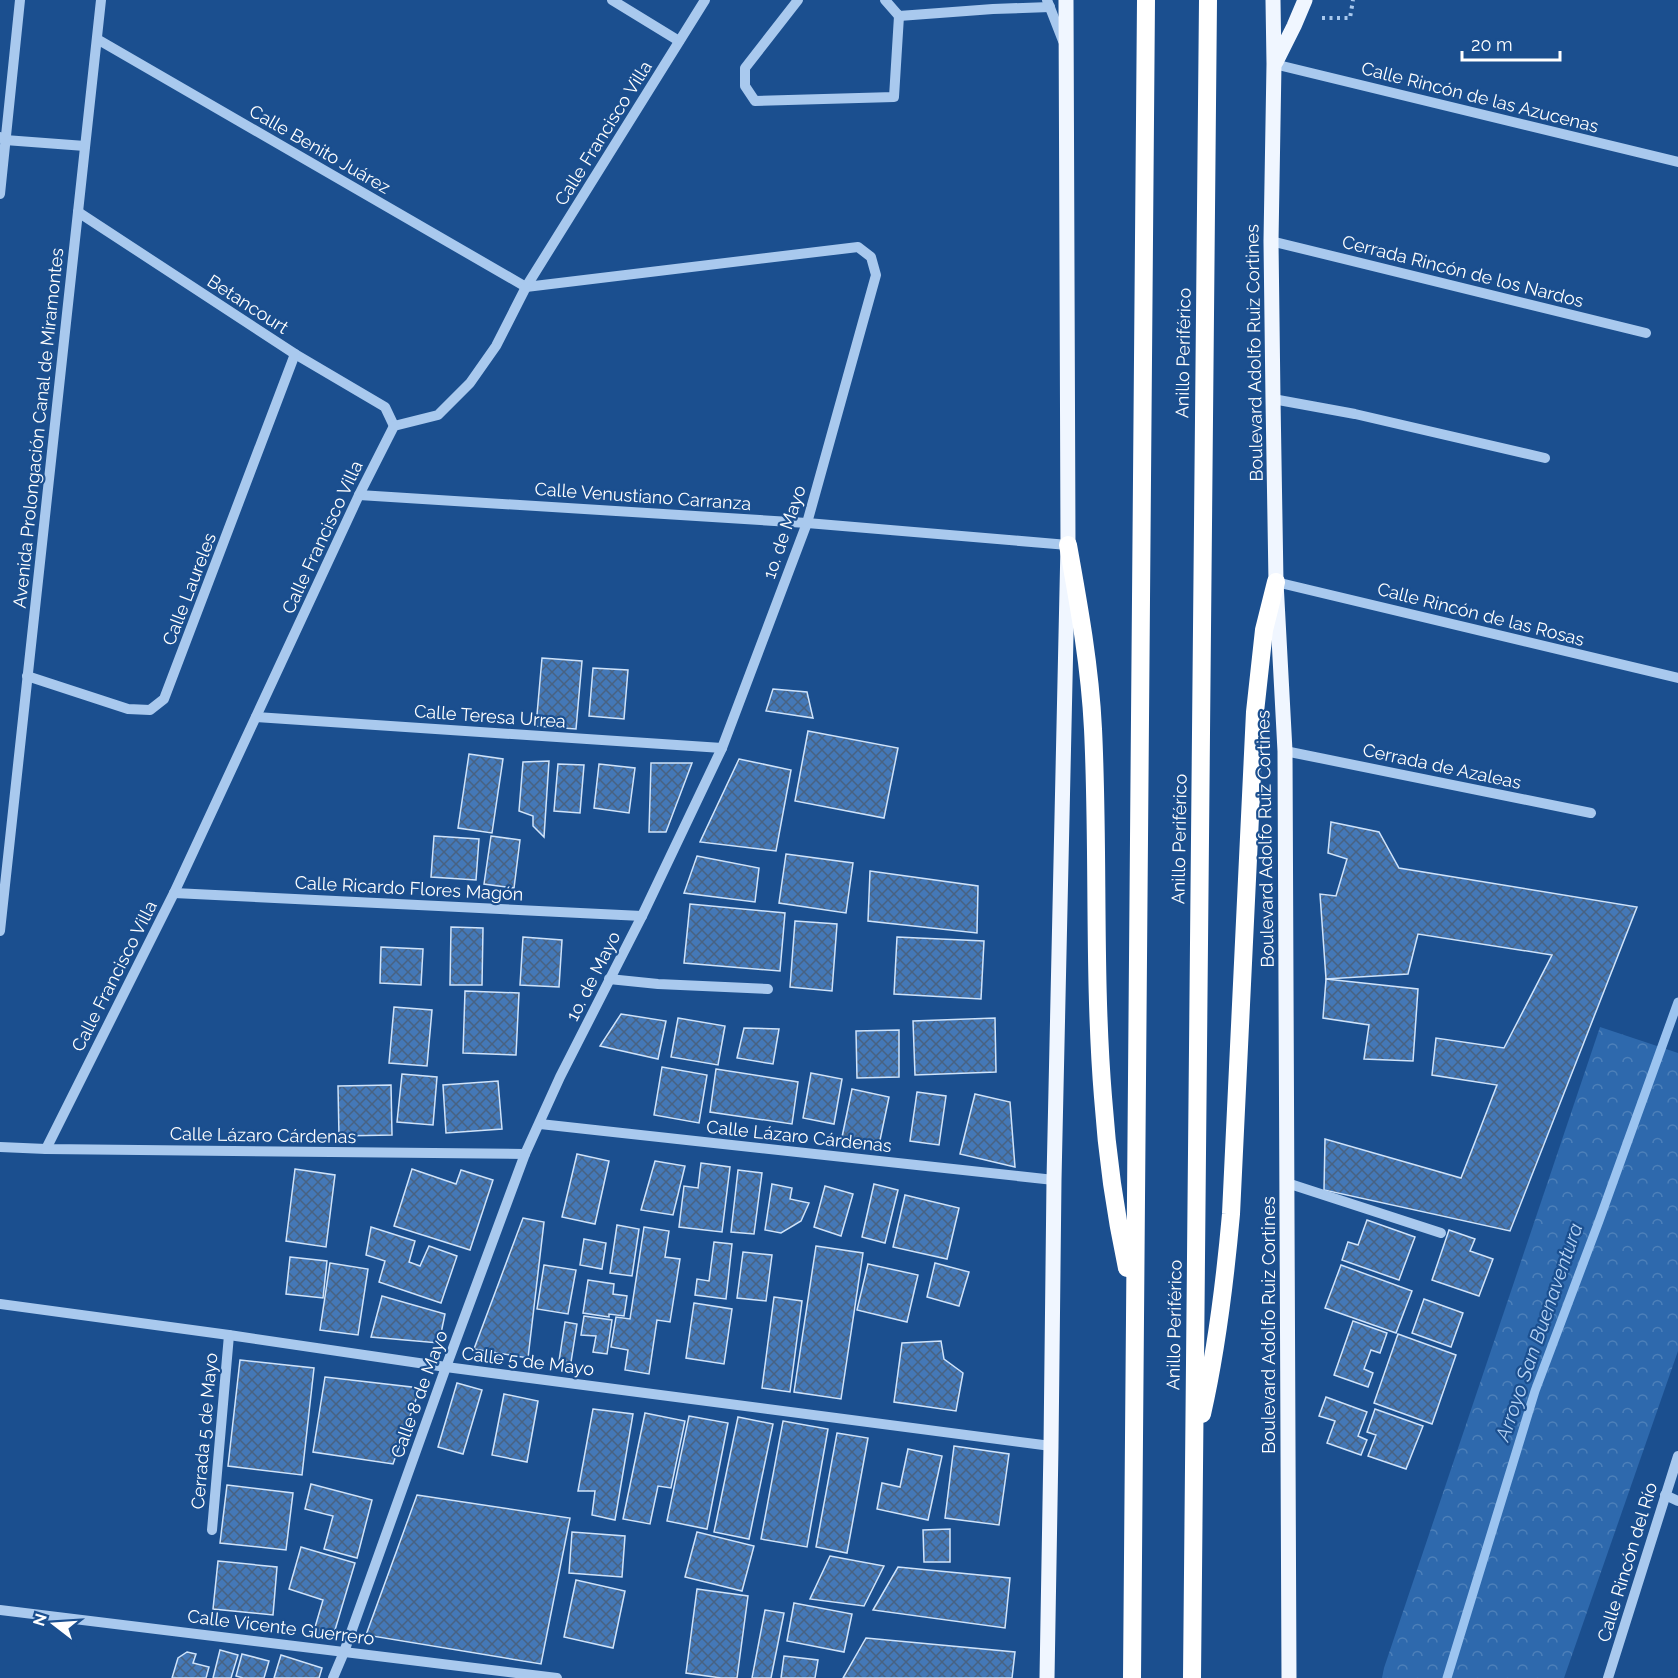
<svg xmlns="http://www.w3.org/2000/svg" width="1678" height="1678" font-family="Raleway,sans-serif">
<defs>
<pattern id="forest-crowns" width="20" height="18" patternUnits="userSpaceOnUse" patternTransform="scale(1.5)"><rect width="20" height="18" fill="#2e69ad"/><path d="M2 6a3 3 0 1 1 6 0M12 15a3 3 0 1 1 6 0" fill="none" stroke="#4d80b9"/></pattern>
<pattern id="building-cross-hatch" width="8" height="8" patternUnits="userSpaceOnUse" patternTransform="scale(1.5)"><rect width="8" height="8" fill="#4478b7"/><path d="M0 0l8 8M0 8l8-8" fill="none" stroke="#486282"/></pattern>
</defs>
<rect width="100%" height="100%" fill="#1b4f8f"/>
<path fill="url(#forest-crowns)" d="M 1600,1027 L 1678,1053 L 1678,1351 L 1564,1678 L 1382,1678 L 1384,1668 Z"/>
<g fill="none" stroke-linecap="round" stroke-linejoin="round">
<path stroke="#9cc4f0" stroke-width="9" d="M 1447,1678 L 1535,1391 L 1599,1221 L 1678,1002"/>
</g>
<g fill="url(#building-cross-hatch)" stroke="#cfe3fa" stroke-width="1.5">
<path d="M 542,658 L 582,661 L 576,729 L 536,726 Z"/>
<path d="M 593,668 L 628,670 L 624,719 L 589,716 Z"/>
<path d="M 773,689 L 807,692 L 813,718 L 766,711 Z"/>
<path d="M 808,731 L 898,748 L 884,818 L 795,801 Z"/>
<path d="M 469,754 L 503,759 L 492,833 L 458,828 Z"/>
<path d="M 739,759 L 791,770 L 776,851 L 700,842 Z"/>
<path d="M 549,761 L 544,837 L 533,826 L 533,816 L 519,811 L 523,762 Z"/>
<path d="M 651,763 L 692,763 L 666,832 L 649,832 Z"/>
<path d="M 558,764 L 584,765 L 580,813 L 554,811 Z"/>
<path d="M 599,764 L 635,768 L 629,813 L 594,808 Z"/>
<path d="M 1331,822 L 1379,832 L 1399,868 L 1637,907 L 1510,1231 L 1324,1190 L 1325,1139 L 1461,1178 L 1497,1085 L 1432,1075 L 1436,1038 L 1504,1048 L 1552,955 L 1418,934 L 1408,974 L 1326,979 L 1320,894 L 1336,896 L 1347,859 L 1328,853 Z"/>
<path d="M 434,836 L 479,839 L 476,880 L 431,877 Z"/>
<path d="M 491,836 L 520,840 L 514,888 L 484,884 Z"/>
<path d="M 786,854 L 853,863 L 846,913 L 779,903 Z"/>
<path d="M 697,856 L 759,868 L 755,902 L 684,893 Z"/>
<path d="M 870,871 L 978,886 L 977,933 L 868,921 Z"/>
<path d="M 690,904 L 785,913 L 780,971 L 684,963 Z"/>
<path d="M 795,921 L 837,924 L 832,991 L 790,987 Z"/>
<path d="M 451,927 L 483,928 L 482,985 L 450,985 Z"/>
<path d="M 523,937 L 562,940 L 559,987 L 520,985 Z"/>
<path d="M 897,937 L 984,941 L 981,999 L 894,994 Z"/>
<path d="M 381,947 L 423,949 L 421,985 L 380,983 Z"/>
<path d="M 1326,979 L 1418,989 L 1413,1061 L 1364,1059 L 1369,1025 L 1323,1018 Z"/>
<path d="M 465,991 L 519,993 L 516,1055 L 463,1053 Z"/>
<path d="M 394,1007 L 432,1010 L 427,1066 L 389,1063 Z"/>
<path d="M 621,1014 L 666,1021 L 658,1059 L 600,1046 Z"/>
<path d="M 678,1018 L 725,1026 L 718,1065 L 671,1057 Z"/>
<path d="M 995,1018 L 996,1072 L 915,1075 L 913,1021 Z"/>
<path d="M 744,1028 L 779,1029 L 773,1064 L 737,1058 Z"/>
<path d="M 899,1030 L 899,1077 L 857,1078 L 856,1031 Z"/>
<path d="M 662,1067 L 707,1075 L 699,1123 L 654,1115 Z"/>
<path d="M 716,1069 L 798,1082 L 792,1124 L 710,1112 Z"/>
<path d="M 811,1073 L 842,1079 L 834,1124 L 803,1118 Z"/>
<path d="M 402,1074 L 437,1077 L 433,1125 L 397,1122 Z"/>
<path d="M 498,1081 L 502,1129 L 446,1133 L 443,1085 Z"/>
<path d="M 391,1085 L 392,1135 L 339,1136 L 338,1086 Z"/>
<path d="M 852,1089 L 889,1097 L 879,1145 L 842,1137 Z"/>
<path d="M 917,1092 L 946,1096 L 939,1145 L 910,1141 Z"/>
<path d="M 975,1094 L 1010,1102 L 1015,1167 L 960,1154 Z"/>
<path d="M 577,1154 L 609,1161 L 595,1224 L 562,1217 Z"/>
<path d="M 655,1161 L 685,1166 L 673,1215 L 641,1210 Z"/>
<path d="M 701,1163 L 730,1167 L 722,1232 L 679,1227 L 684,1186 L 698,1188 Z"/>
<path d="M 295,1169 L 335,1175 L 326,1247 L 286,1241 Z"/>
<path d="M 412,1169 L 456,1184 L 461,1170 L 493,1180 L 470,1250 L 394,1226 Z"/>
<path d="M 738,1170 L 762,1173 L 754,1234 L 731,1232 Z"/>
<path d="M 772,1184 L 792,1188 L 790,1199 L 809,1203 L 801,1221 L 781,1233 L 765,1230 Z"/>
<path d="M 874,1184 L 898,1190 L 885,1243 L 862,1237 Z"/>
<path d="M 825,1186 L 853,1194 L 841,1236 L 814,1227 Z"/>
<path d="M 905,1195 L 959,1208 L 947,1259 L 893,1247 Z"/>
<path d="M 523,1218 L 544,1222 L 528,1358 L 474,1349 Z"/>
<path d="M 1367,1220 L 1415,1237 L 1399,1280 L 1342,1260 L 1348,1242 L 1358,1245 Z"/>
<path d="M 617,1225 L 639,1229 L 632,1276 L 610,1273 Z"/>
<path d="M 371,1227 L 415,1241 L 409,1262 L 420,1266 L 429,1246 L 457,1256 L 441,1303 L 379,1282 L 385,1261 L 366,1255 Z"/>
<path d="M 644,1227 L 669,1231 L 665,1257 L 680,1259 L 670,1322 L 657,1320 L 649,1374 L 625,1370 L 628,1350 L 611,1347 L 616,1317 L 630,1319 Z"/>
<path d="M 1449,1230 L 1475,1239 L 1470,1251 L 1493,1259 L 1479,1296 L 1432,1280 Z"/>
<path d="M 584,1239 L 606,1243 L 602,1269 L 580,1265 Z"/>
<path d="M 714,1242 L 732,1244 L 726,1299 L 695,1295 L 697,1279 L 709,1281 Z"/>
<path d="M 816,1246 L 863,1253 L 841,1399 L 794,1392 Z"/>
<path d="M 743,1252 L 772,1255 L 766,1301 L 737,1298 Z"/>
<path d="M 290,1257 L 327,1261 L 323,1298 L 286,1294 Z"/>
<path d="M 330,1263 L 368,1269 L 358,1335 L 320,1330 Z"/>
<path d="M 935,1263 L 969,1272 L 959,1306 L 927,1297 Z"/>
<path d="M 868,1264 L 918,1275 L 907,1322 L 857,1310 Z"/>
<path d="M 544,1265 L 576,1270 L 568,1314 L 537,1309 Z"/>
<path d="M 1341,1265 L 1412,1291 L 1396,1333 L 1325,1308 Z"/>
<path d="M 588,1280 L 614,1284 L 613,1294 L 627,1296 L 624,1316 L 609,1314 L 609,1317 L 583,1313 Z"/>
<path d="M 382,1296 L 445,1314 L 439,1343 L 371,1337 Z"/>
<path d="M 774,1297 L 802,1301 L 790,1392 L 762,1388 Z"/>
<path d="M 1424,1299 L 1463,1313 L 1451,1347 L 1412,1333 Z"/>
<path d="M 694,1303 L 732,1309 L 724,1364 L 686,1358 Z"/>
<path d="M 584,1316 L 612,1320 L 607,1354 L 593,1352 L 596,1336 L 581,1335 Z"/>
<path d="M 1353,1321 L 1387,1333 L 1380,1353 L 1371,1350 L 1364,1369 L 1373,1373 L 1368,1387 L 1334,1375 Z"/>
<path d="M 565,1322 L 577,1324 L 571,1362 L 559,1361 Z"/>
<path d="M 1398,1334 L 1456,1355 L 1432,1424 L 1374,1403 Z"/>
<path d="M 941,1341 L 944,1359 L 963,1373 L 956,1411 L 894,1402 L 902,1343 Z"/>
<path d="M 240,1360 L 314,1368 L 302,1475 L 228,1466 Z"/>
<path d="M 325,1377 L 420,1388 L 393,1464 L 313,1452 Z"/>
<path d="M 457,1383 L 482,1390 L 463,1454 L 438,1447 Z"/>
<path d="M 504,1394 L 538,1401 L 527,1462 L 492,1455 Z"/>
<path d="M 1326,1397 L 1367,1412 L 1358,1436 L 1367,1440 L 1361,1455 L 1327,1443 L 1335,1421 L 1319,1416 Z"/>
<path d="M 593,1409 L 633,1414 L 615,1520 L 592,1515 L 595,1491 L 578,1491 Z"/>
<path d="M 1375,1409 L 1423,1426 L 1406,1469 L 1368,1456 L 1376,1435 L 1367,1432 Z"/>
<path d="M 645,1413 L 685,1421 L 671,1488 L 658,1486 L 650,1524 L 623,1519 Z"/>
<path d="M 689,1416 L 728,1423 L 707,1529 L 667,1521 Z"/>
<path d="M 738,1417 L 773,1424 L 749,1539 L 714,1532 Z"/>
<path d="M 783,1421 L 828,1429 L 807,1547 L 761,1539 Z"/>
<path d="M 837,1433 L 868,1438 L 847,1553 L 816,1547 Z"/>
<path d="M 954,1446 L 1009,1454 L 999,1525 L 945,1518 Z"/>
<path d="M 908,1449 L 942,1456 L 928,1520 L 877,1509 L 882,1483 L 900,1487 Z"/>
<path d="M 311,1484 L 372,1500 L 357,1558 L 324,1549 L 333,1516 L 305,1509 Z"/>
<path d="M 227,1485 L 293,1493 L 286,1550 L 220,1543 Z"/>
<path d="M 417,1495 L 570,1518 L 541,1664 L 366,1635 Z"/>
<path d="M 950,1529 L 950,1562 L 924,1562 L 923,1530 Z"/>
<path d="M 572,1532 L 625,1536 L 622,1577 L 569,1573 Z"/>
<path d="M 697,1532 L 754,1546 L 742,1591 L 685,1577 Z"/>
<path d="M 301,1547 L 355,1563 L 332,1640 L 313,1634 L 323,1600 L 289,1589 Z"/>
<path d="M 830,1556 L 884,1566 L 864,1606 L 810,1599 Z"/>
<path d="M 218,1561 L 277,1567 L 273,1615 L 213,1609 Z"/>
<path d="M 898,1567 L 1010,1578 L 1005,1628 L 873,1610 Z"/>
<path d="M 576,1580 L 625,1591 L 613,1648 L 564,1637 Z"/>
<path d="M 697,1589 L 748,1596 L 737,1678 L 721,1678 L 686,1673 Z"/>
<path d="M 794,1603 L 852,1614 L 844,1652 L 787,1641 Z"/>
<path d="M 765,1610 L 784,1613 L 771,1678 L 752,1678 Z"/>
<path d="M 866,1638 L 1015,1652 L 1012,1678 L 843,1678 Z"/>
<path d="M 220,1650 L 238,1655 L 231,1678 L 213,1678 Z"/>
<path d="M 187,1652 L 196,1654 L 193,1663 L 209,1667 L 206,1678 L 172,1678 L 178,1658 Z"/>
<path d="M 242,1654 L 269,1661 L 264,1678 L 243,1678 L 236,1676 Z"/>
<path d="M 281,1655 L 322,1668 L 319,1678 L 274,1678 Z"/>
<path d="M 784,1656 L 818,1660 L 815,1678 L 781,1678 Z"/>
</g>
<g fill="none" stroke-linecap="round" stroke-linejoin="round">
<path stroke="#a9c9ee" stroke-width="4" stroke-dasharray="3 4.5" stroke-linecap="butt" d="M 1322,18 L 1350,18 L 1353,0"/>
<g stroke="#a9c9ee" stroke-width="10">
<path d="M 612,0 L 679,41"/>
<path d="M 798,0 L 745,68 L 745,86 L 755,101 L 894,97 L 899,16"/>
<path d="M 885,0 L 899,16 L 993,9 L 1050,7"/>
<path d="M 1047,0 L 1063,41"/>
<path d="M 97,39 L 526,287 L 858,247 L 871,257 L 876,275 L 807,523 L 722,748 L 642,916 L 560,1077 L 525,1154 L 446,1367 L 344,1652 L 333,1678"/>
<path d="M 1274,64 L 1678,162"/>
<path d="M 0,137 L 5,140 L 85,146"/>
<path d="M 0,194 L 20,0"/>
<path d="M 78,212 L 295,354 L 385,407 L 394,426"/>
<path d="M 1271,241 L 1646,333"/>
<path d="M 1273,399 L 1355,414 L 1545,458"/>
<path d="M 359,495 L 807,523 L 1068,545"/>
<path d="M 1276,582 L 1678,678"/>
<path d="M 27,676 L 128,709 L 150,710 L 164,699 L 295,354"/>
<path d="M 256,717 L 722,748"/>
<path d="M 1285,751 L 1591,813"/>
<path d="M 174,893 L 642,916"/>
<path d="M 0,931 L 101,0"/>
<path d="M 609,979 L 658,984 L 768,989"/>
<path d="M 540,1124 L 1054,1180"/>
<path d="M 0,1147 L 46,1149 L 525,1154"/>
<path d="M 46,1149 L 174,893 L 359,495 L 394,426 L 438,415 L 470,383 L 496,346 L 526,287 L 705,0"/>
<path d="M 1287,1183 L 1441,1233"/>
<path d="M 0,1304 L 229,1335 L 446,1367 L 1051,1446"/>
<path d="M 1665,1495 L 1678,1501"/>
<path d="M 212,1530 L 229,1335"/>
<path d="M 0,1610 L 557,1678"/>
<path d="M 1608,1678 L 1678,1456"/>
</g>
<g stroke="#f0f6ff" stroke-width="15">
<path d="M 1273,0 L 1274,64 L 1271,241 L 1273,399 L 1276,582 L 1285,751 L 1289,1678"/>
<path d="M 1276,62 L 1294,26 L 1305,0"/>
<path d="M 1047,1678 L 1051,1446 L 1054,1180 L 1068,545 L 1066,0"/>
</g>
<g stroke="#fff" stroke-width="18">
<path d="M 1068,545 C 1079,606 1090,667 1093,729 C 1099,852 1093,975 1103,1097 C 1107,1155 1115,1212 1127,1268"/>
<path d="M 1202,1414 C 1217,1348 1225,1281 1231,1214 L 1255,712 L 1264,630 L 1276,582"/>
<path d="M 1132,1678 L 1146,0"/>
<path d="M 1192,1678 L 1208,0"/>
</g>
</g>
<g text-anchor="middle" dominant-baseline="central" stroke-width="4.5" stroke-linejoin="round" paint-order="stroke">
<g font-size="18" fill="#fff" stroke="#1b4f8f">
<text transform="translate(1480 97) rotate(14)">Calle Rincón de las Azucenas</text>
<text transform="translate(603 133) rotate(-58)">Calle Francisco Villa</text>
<text transform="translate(320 149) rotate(30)">Calle Benito Juárez</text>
<text transform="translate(1463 271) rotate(14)">Cerrada Rincón de los Nardos</text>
<text transform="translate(248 304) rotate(33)">Betancourt</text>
<text transform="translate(1183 353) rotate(-89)">Anillo Periférico</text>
<text transform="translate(1254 353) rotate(-91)">Boulevard Adolfo Ruiz Cortines</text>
<text transform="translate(38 428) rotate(-84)">Avenida Prolongación Canal de Miramontes</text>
<text transform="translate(643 496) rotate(4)">Calle Venustiano Carranza</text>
<text transform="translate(784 532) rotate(-71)">1o. de Mayo</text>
<text transform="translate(322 537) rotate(-65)">Calle Francisco Villa</text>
<text transform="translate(189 589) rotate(-69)">Calle Laureles</text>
<text transform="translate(1481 614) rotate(14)">Calle Rincón de las Rosas</text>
<text transform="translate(490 716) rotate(4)">Calle Teresa Urrea</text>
<text transform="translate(1442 766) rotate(12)">Cerrada de Azaleas</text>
<text transform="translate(1179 839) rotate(-89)">Anillo Periférico</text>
<text transform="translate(1265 839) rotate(-91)">Boulevard Adolfo Ruiz Cortines</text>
<text transform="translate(409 888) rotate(3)">Calle Ricardo Flores Magón</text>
<text transform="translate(114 976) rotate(-63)">Calle Francisco Villa</text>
<text transform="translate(593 976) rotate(-63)">1o. de Mayo</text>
<text transform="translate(263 1135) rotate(1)">Calle Lázaro Cárdenas</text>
<text transform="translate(799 1136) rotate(6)">Calle Lázaro Cárdenas</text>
<text transform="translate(1174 1325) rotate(-89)">Anillo Periférico</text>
<text transform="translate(1268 1325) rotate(-90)">Boulevard Adolfo Ruiz Cortines</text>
<text transform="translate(528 1361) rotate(7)">Calle 5 de Mayo</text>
<text transform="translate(419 1394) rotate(-70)">Calle 8 de Mayo</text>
<text transform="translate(204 1431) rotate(-85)">Cerrada 5 de Mayo</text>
<text transform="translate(1627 1562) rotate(-73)">Calle Rincón del Río</text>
<text transform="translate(281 1627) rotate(7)">Calle Vicente Guerrero</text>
</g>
<g font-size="20" font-style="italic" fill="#b5d3f5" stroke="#1b4f8f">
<text transform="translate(1539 1332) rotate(-71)">Arroyo San Buenaventura</text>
</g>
</g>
<g transform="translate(54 1624) rotate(287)" stroke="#1b4f8f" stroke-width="4.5" paint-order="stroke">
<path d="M0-4.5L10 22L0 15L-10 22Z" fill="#ffffff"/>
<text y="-9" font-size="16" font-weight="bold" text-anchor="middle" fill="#ffffff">N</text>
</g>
<path d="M1462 51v9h98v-9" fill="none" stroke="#ffffff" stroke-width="3"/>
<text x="1471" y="51" font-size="18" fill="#ffffff" stroke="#1b4f8f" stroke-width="4.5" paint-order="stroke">20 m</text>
</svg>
